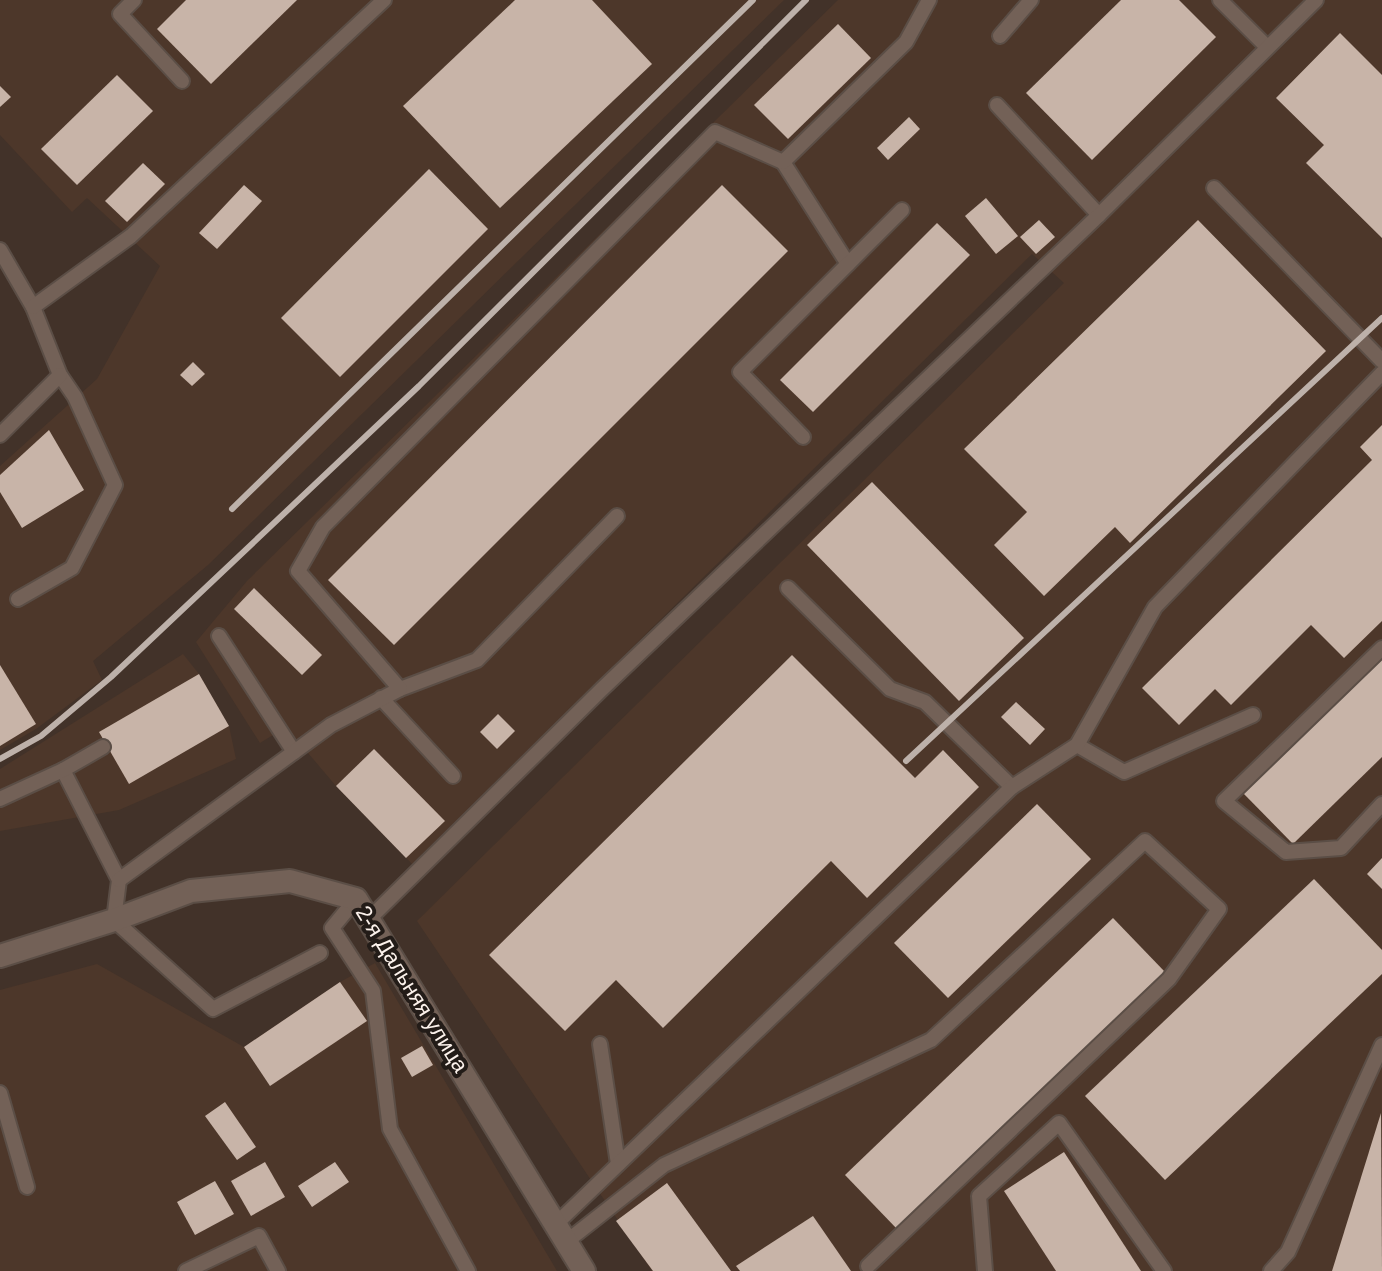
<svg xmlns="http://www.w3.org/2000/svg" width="1382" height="1271" font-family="Helvetica,sans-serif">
<rect width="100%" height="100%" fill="#423229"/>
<g fill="#4d372a">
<path d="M 0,0 L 784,0 L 208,565 L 93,661 L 102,680 L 36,729 L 0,750 L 0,466 L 97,379 L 160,266 L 87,198 L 72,212 L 0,135 Z"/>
<path d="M 838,0 L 1382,0 L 1382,1271 L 652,1271 L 417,921 L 1064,283 L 1032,254 L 412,864 L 336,786 L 286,727 L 260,743 L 196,642 L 247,581 Z"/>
<path d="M 183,654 L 199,674 L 229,726 L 236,759 L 119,810 L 0,831 L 0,769 Z"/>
<path d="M 375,963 L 557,1271 L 0,1271 L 0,990 L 97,964 L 244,1047 L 340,982 Z"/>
</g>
<g fill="#c8b4a8">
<path d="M 186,0 L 297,0 L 211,84 L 157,29 Z"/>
<path d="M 515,0 L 592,0 L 652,64 L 500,208 L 403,106 Z"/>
<path d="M 1121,0 L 1179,0 L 1216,37 L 1092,160 L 1026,93 Z"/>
<path d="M 838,24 L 871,58 L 788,139 L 754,105 Z"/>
<path d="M 1340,33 L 1382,75 L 1382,238 L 1306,163 L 1324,145 L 1276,98 Z"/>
<path d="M 117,75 L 153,111 L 77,185 L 41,149 Z"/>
<path d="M 0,86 L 11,97 L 0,107 Z"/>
<path d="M 909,117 L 920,129 L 888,160 L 877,148 Z"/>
<path d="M 143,163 L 165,184 L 127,222 L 105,201 Z"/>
<path d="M 429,169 L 488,229 L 340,377 L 281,318 Z"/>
<path d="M 244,185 L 262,201 L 217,249 L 199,233 Z"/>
<path d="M 722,185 L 788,251 L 394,645 L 328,580 Z"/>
<path d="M 986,198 L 1018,236 L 996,254 L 965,216 Z"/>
<path d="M 1039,220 L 1055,237 L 1036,254 L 1020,237 Z"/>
<path d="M 1198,220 L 1326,351 L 1130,543 L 1115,527 L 1044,596 L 994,545 L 1027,512 L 964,449 Z"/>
<path d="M 937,223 L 970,255 L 813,412 L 780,380 Z"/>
<path d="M 193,362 L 205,374 L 192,386 L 180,375 Z"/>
<path d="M 1382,425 L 1382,621 L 1344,658 L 1311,625 L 1231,705 L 1215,689 L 1179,725 L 1142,688 L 1372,460 L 1360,447 Z"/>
<path d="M 49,430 L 84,490 L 22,528 L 0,492 L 0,475 Z"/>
<path d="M 872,482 L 1024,638 L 959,701 L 807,545 Z"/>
<path d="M 254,588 L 322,655 L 302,675 L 234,609 Z"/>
<path d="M 792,655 L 915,778 L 943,750 L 979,787 L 867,898 L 831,861 L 663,1028 L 616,980 L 565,1031 L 489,955 Z"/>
<path d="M 1382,658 L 1382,757 L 1293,844 L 1243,793 Z"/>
<path d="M 0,665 L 36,724 L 0,746 Z"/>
<path d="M 199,674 L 229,726 L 129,784 L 99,732 Z"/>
<path d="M 1016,702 L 1045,729 L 1030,745 L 1001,717 Z"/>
<path d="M 498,714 L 515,731 L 497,749 L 480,732 Z"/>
<path d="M 374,749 L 445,821 L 406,858 L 336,786 Z"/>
<path d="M 1037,804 L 1091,859 L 948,998 L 894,943 Z"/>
<path d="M 1382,858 L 1382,889 L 1367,874 Z"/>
<path d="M 1314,879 L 1382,950 L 1382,974 L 1165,1180 L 1085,1096 Z"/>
<path d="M 1113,918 L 1165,972 L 897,1229 L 845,1175 Z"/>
<path d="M 340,982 L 367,1021 L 270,1086 L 244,1047 Z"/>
<path d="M 422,1046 L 433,1065 L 412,1077 L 401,1058 Z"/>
<path d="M 225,1102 L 256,1147 L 237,1160 L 205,1116 Z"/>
<path d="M 1381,1113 L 1382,1271 L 1332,1271 Z"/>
<path d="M 1064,1152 L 1141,1271 L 1056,1271 L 1004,1191 Z"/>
<path d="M 265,1162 L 285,1197 L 251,1216 L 231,1181 Z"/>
<path d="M 335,1162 L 349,1182 L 312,1207 L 298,1186 Z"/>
<path d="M 215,1181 L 234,1214 L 195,1235 L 177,1202 Z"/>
<path d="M 667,1183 L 731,1271 L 653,1271 L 616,1221 Z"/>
<path d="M 813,1216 L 851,1271 L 740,1271 L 736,1266 Z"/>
</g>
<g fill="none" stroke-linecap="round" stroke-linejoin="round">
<defs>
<g id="service">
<path d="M 134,0 L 120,14 L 182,81"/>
<path d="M 1220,0 L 1267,47"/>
<path d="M 1000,36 L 1031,0"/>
<path d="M 997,105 L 1099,215"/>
<path d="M 783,162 L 848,264"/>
<path d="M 1214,188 L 1382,361"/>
<path d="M 0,250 L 33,307 L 60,375 L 75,397 L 115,485 L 72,568 L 18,599"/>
<path d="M 33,307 L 131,236 L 384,0"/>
<path d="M 0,435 L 60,375"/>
<path d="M 803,437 L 740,372 L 902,210"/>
<path d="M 788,588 L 890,689 L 925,702 L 1012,787"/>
<path d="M 219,636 L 294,752"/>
<path d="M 1382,648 L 1224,801 L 1286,852 L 1341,848 L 1382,804"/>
<path d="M 400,689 L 477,660 L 617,516"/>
<path d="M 381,698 L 453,776"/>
<path d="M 1077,745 L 1124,772 L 1253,715"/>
<path d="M 63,770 L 119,880 L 114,920 L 213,1009 L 320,953"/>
<path d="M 0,799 L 63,770 L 103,747"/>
<path d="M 119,880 L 331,725 L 400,689 L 298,571 L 323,527 L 715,132 L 783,162 L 906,42 L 929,0"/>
<path d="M 356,899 L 332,928 L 373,991 L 390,1129 L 468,1271"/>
<path d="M 370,918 L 602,689 L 1099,215 L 1316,0"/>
<path d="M 600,1044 L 618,1164"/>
<path d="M 0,1093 L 27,1187"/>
<path d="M 557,1223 L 1012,787 L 1077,745 L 1155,607 L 1382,373"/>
<path d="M 566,1242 L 664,1165 L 931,1040 L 1145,841 L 1219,909 L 1169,979 L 868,1266"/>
<path d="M 186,1271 L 259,1236 L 278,1271"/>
<path d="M 985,1271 L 979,1196 L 1059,1123 L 1164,1271"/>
<path d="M 1271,1271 L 1288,1252 L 1382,1045"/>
</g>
<path id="minor" d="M 0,956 L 114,920 L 191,891 L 290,881 L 356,899 L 584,1271"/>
</defs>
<use href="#service" stroke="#5b4e46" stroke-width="18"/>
<use href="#minor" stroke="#5b4e46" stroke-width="26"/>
<use href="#service" stroke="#736157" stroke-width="14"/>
<use href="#minor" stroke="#736157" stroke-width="22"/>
<g stroke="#bdb1aa" stroke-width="6">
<path d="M 232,509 L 753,0"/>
<path d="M 0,759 L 41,736 L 111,677 L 419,386 L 806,0"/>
<path d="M 906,761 L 1382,318"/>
</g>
</g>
<g text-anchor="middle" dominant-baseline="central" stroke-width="8" stroke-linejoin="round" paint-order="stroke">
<g font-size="22" fill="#fcf2ec" stroke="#231c18">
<text transform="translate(412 989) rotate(58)">2-я Дальняя улица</text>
</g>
</g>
</svg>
